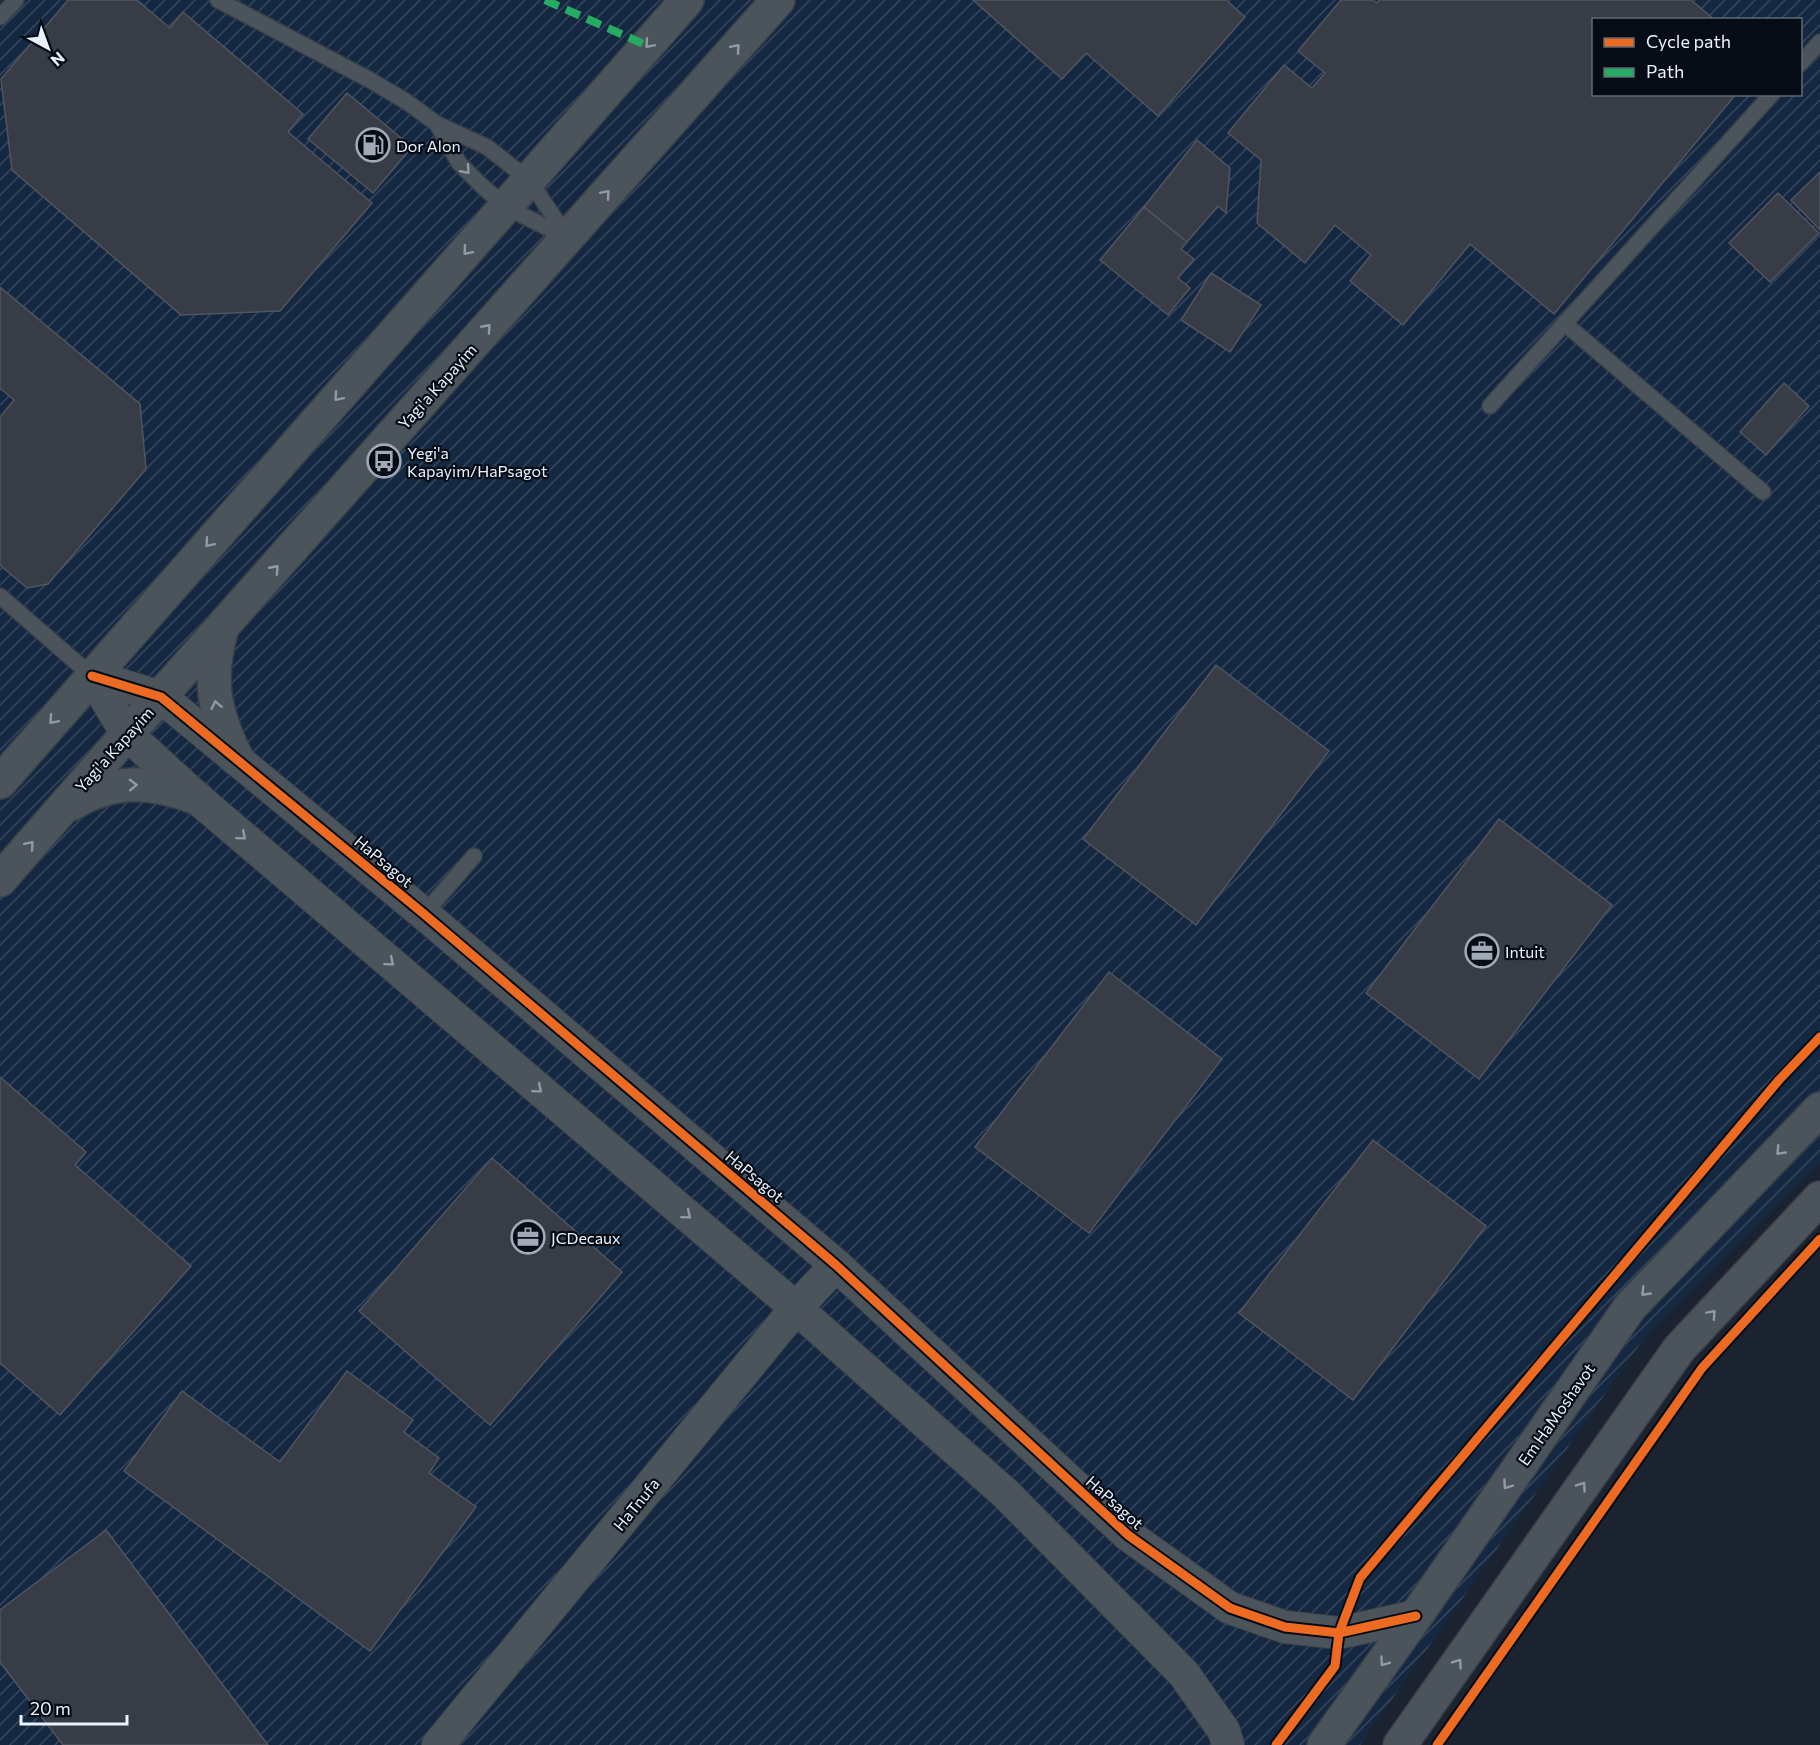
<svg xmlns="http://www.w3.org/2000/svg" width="1820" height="1745" font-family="Commissioner,sans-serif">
<defs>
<pattern id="industrial-furrows" width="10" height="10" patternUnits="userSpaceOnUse" patternTransform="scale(1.5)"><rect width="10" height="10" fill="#142841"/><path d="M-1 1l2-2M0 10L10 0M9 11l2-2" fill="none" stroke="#36485e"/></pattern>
</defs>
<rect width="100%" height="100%" fill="#1a232f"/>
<path fill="url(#industrial-furrows)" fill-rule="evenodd" d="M 0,0 L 1820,0 L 1820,1162 L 1645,1337 L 1360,1745 L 0,1745 ZM 1594,20 L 1800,20 L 1800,94 L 1594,94 Z"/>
<g fill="#373c47" stroke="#505560" stroke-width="1.5">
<path d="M 68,0 L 137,0 L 170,28 L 183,12 L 303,114 L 288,132 L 372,203 L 280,311 L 181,315 L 12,170 L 1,79 Z"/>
<path d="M 973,0 L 1226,0 L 1245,17 L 1158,116 L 1086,53 L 1062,79 Z"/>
<path d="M 1341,0 L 1373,0 L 1377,3 L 1379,0 L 1691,0 L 1715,20 L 1594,20 L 1594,94 L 1736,94 L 1554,314 L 1470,244 L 1403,325 L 1350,281 L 1371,255 L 1335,225 L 1305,263 L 1257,223 L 1261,160 L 1228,133 L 1284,65 L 1312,88 L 1325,73 L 1298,51 Z"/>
<path d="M 347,93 L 412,147 L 373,193 L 308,139 Z"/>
<path d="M 1197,140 L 1230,168 L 1226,213 L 1218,206 L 1187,242 L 1144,207 Z"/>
<path d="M 1820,172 L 1820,230 L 1791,200 Z"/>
<path d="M 1778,193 L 1819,233 L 1770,282 L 1729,243 Z"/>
<path d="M 1144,207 L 1187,242 L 1181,249 L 1194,259 L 1178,278 L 1190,288 L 1168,315 L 1100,260 Z"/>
<path d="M 1211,273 L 1261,305 L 1230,352 L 1181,320 Z"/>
<path d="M 0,287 L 140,404 L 146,469 L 48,584 L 27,588 L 0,565 L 0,417 L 14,400 L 0,388 Z"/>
<path d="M 1784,383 L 1809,406 L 1766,455 L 1740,432 Z"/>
<path d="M 1216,665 L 1329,751 L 1196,925 L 1083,839 Z"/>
<path d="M 1499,819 L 1612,905 L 1479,1079 L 1366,993 Z"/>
<path d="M 1109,972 L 1222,1059 L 1089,1233 L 975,1147 Z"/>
<path d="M 0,1077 L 86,1152 L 75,1165 L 191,1266 L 60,1415 L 0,1363 Z"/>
<path d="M 1373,1140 L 1486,1226 L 1353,1400 L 1239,1313 Z"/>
<path d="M 492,1158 L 622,1272 L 490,1425 L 359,1311 Z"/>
<path d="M 347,1371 L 413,1420 L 404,1432 L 439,1458 L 429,1473 L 476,1507 L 370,1651 L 124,1471 L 182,1391 L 280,1462 Z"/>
<path d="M 106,1530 L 268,1745 L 63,1745 L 0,1662 L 0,1610 Z"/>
</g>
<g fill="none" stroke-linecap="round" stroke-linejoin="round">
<defs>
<g id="service">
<path d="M 218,0 L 370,80 L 407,102 L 437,124 L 487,147 L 529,180 L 568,238"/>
<path d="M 0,17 L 16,0"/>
<path d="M 1800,64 L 1820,42"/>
<path d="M 437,124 L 459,163 L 482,186 L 506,207 L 566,237"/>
<path d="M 1564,323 L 1763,492"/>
<path d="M 1490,406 L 1772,94"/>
<path d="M 0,596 L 92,676"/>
<path d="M 424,914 L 474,856"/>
</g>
<g id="minor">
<path d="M 92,676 L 161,697 L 178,711 L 424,914 L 836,1265 L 1128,1535 L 1230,1608 L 1285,1627 L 1339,1633 L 1416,1616"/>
<path d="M 92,676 L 127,734 L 197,798 L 796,1308 L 1006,1494 L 1184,1674 L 1224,1731 L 1228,1745"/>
<path d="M 438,1745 L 796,1308 L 836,1265"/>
</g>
<g id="tertiary">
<path d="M 222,628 C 207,680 214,712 237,759"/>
<path d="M 0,782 L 687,0"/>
<path d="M 71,804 C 114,778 151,781 197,798"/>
<path d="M 0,880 L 127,734 L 778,0"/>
</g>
<g id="secondary">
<path d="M 1324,1745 L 1416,1616 L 1630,1307 L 1820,1109"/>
<path d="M 1400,1745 L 1679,1349 L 1820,1198"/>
</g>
</defs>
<use href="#service" stroke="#383e49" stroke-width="18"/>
<use href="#minor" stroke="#383e49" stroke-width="34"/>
<use href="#tertiary" stroke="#383e49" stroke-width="36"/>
<use href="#secondary" stroke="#383e49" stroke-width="36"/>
<use href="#service" stroke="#4b535b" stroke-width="15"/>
<use href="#minor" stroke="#4b535b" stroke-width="32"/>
<use href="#tertiary" stroke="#4b535b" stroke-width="33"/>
<use href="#secondary" stroke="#4b535b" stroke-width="33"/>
<path stroke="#26ab63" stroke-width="8" stroke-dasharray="15 8" stroke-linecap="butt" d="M 545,0 L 648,46"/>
<defs>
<g id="cycleway">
<path d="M 92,676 L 161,697 L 178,711 L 424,914 L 836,1265 L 1128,1535 L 1230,1608 L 1285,1627 L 1339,1633 L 1416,1616"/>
<path d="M 1276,1745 L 1335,1666 L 1339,1633 L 1360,1578 L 1779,1080 L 1820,1037"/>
<path d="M 1437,1745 L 1702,1368 L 1820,1239"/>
</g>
</defs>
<use href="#cycleway" stroke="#050c15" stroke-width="13"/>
<use href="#cycleway" stroke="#ed6a23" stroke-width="9"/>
</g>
<defs><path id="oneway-chevron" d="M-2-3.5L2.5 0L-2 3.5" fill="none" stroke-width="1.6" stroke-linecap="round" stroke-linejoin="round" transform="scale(1.5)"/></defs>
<g stroke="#929ba4">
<use href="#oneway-chevron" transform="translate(649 44) rotate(131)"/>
<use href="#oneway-chevron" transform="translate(736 48) rotate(-49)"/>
<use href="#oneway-chevron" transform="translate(466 170) rotate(49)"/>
<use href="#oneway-chevron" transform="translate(606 194) rotate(-49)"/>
<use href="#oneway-chevron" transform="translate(467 251) rotate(131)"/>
<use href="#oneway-chevron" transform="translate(487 328) rotate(-48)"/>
<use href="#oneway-chevron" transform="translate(338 397) rotate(131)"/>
<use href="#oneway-chevron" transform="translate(209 543) rotate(131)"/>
<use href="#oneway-chevron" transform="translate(275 569) rotate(-48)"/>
<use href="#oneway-chevron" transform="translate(216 705) rotate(-102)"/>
<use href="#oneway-chevron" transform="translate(53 720) rotate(131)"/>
<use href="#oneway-chevron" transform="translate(133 785) rotate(-1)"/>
<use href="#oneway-chevron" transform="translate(242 836) rotate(40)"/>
<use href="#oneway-chevron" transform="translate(30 845) rotate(-49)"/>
<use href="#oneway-chevron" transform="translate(390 962) rotate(40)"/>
<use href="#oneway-chevron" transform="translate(538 1089) rotate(40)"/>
<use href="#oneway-chevron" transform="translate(1780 1151) rotate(134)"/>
<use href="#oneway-chevron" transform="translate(687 1215) rotate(40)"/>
<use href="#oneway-chevron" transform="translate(1645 1292) rotate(134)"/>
<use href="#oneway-chevron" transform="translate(1712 1314) rotate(-47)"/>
<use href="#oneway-chevron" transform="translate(1507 1485) rotate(125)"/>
<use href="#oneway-chevron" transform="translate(1582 1486) rotate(-55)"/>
<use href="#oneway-chevron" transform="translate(1384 1662) rotate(126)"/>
<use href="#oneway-chevron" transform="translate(1458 1663) rotate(-55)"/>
</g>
<defs>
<symbol id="fuel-ring" viewBox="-11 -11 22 22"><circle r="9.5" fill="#050c15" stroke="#a1aab6" stroke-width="1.5"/><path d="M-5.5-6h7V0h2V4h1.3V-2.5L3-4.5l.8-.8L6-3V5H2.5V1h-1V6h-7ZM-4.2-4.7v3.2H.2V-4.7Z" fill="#a1aab6"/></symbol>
<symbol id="bus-ring" viewBox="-11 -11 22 22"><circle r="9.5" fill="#050c15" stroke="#a1aab6" stroke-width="1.5"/><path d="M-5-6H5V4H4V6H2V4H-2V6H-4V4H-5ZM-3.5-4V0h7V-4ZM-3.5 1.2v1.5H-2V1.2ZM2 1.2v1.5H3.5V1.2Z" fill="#a1aab6"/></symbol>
<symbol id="office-ring" viewBox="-11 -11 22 22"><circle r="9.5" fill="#050c15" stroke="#a1aab6" stroke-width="1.5"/><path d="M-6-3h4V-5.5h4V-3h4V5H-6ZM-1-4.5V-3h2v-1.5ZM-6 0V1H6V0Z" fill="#a1aab6"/></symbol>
</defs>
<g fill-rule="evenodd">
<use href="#fuel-ring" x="354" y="126" width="38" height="38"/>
<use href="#bus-ring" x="365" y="442" width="38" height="38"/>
<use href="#office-ring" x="1463" y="932" width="38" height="38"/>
<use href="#office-ring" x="509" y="1218" width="38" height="38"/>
</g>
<g text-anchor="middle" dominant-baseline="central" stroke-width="4.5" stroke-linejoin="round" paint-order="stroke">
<g font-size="16" fill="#e9f2fe" stroke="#050c15" text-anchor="start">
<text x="396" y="145">Dor Alon</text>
<text x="407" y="452">Yegi'a<tspan x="407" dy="18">Kapayim/HaPsagot</tspan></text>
<text x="1505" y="951">Intuit</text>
<text x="551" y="1237">JCDecaux</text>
</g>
<g font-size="16" fill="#e9f2fe" stroke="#050c15">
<text transform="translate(437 386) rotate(-48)">Yagi'a Kapayim</text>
<text transform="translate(114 749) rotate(-48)">Yagi'a Kapayim</text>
<text transform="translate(384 861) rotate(40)">HaPsagot</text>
<text transform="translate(755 1176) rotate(40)">HaPsagot</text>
<text transform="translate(1556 1414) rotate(-55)">Em HaMoshavot</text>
<text transform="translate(1115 1502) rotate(42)">HaPsagot</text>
<text transform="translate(636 1504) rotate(-51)">HaTnufa</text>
</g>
</g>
<rect x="1592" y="18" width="210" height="78" fill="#050c15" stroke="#606872" stroke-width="1.5"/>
<rect x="1604" y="38" width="30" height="9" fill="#ed6a23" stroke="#606872" stroke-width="1.5"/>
<text x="1646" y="48" font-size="18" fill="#e9f2fe">Cycle path</text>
<rect x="1604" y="68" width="30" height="9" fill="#26ab63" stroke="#606872" stroke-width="1.5"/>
<text x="1646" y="78" font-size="18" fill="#e9f2fe">Path</text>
<g transform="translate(48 48) rotate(139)" stroke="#050c15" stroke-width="4.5" paint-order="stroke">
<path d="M0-4.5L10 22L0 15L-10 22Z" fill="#e9f2fe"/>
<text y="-9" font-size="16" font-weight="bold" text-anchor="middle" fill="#e9f2fe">N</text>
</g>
<path d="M21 1715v9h106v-9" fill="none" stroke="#e9f2fe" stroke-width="3"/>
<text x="30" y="1715" font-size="18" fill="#e9f2fe" stroke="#050c15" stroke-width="4.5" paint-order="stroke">20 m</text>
</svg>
